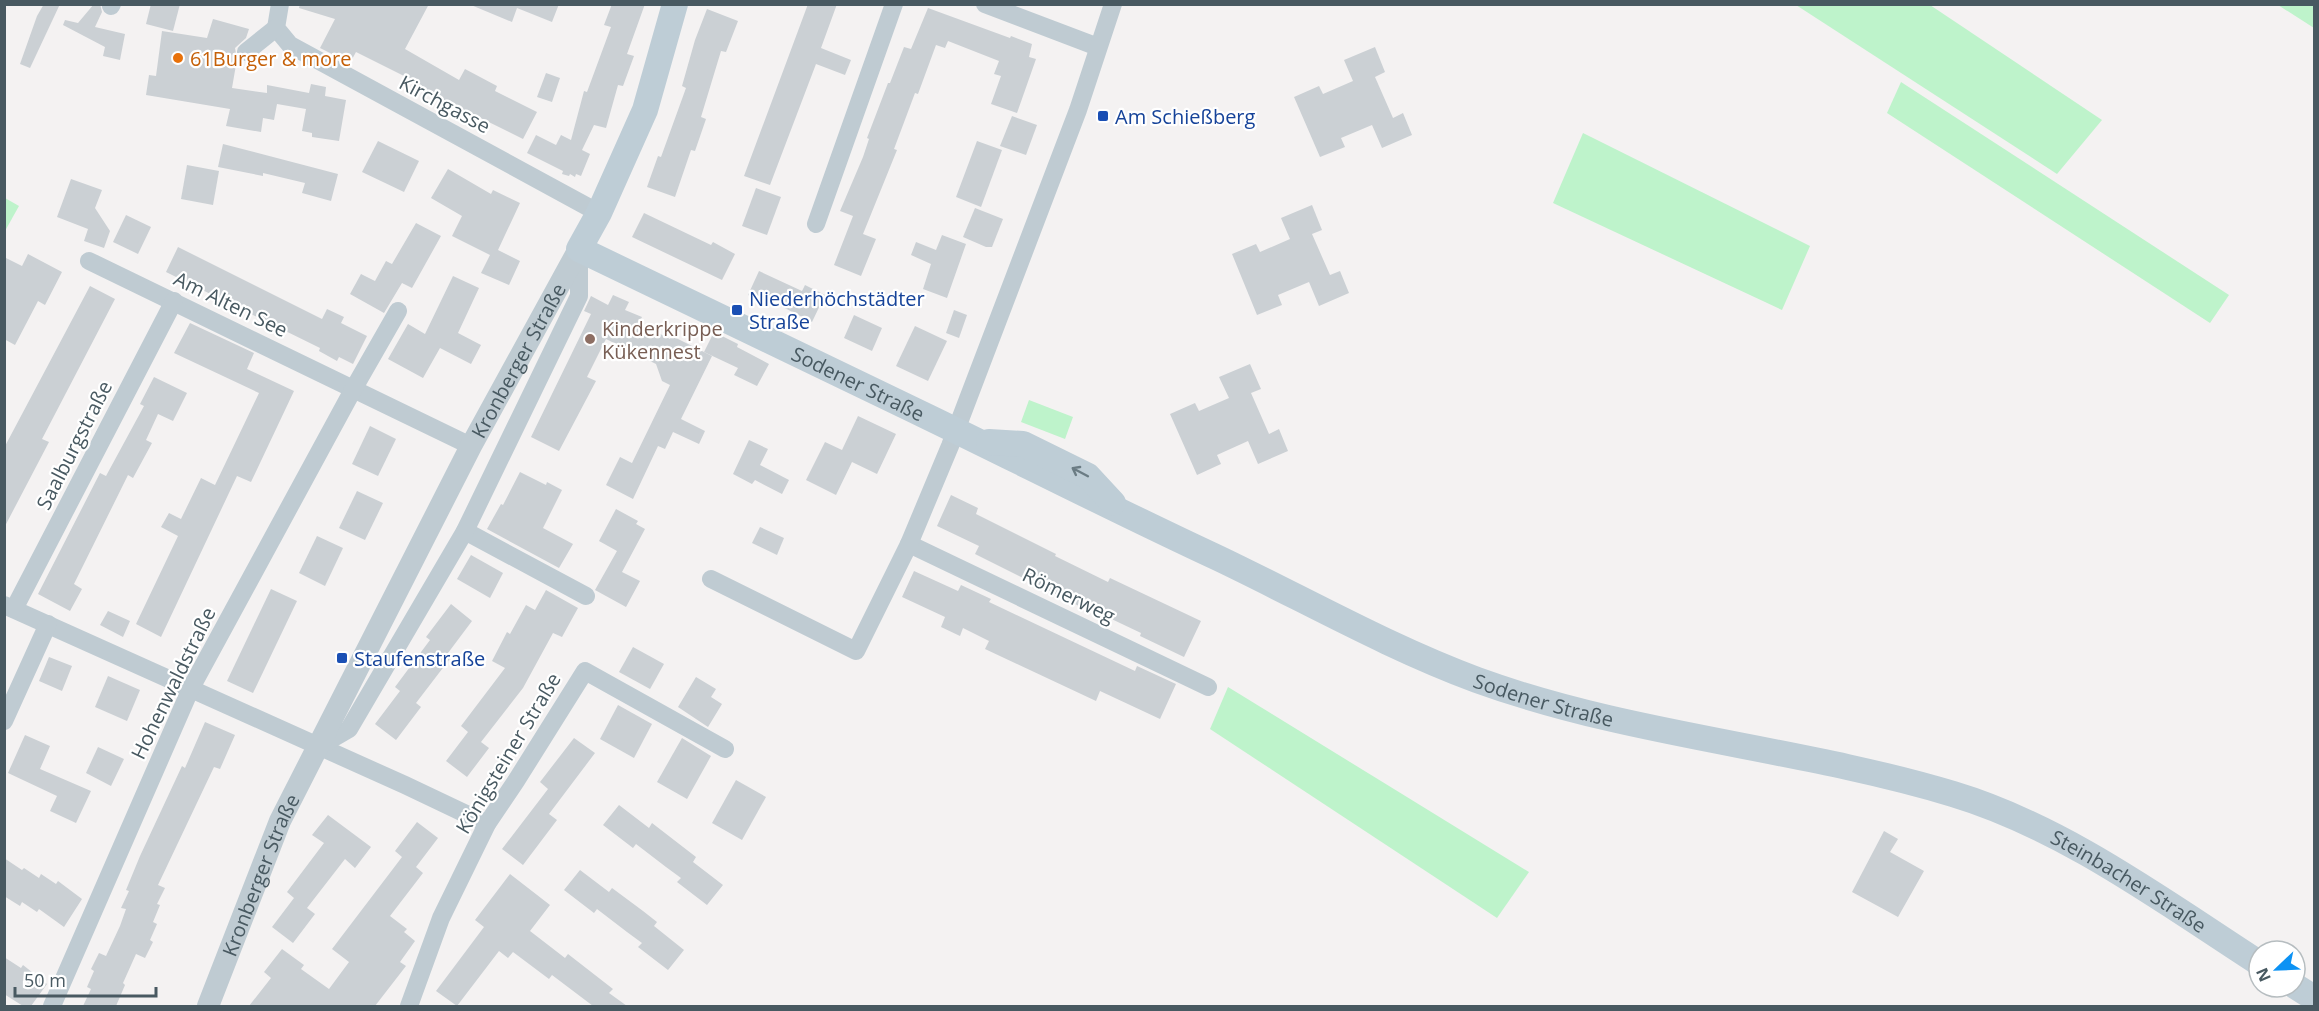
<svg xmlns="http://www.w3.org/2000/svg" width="2319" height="1011" font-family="'Open Sans',sans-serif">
<rect width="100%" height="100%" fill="#f4f2f2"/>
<g fill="#bef3cb">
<path d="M 1796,5 L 1930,5 L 2102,120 L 2057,174 Z"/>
<path d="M 2278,5 L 2314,5 L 2314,28 Z"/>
<path d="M 1901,82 L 2229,295 L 2210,323 L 1887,113 Z"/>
<path d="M 1583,133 L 1810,246 L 1782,310 L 1553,203 Z"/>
<path d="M 5,198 L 19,206 L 5,231 Z"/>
<path d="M 1029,400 L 1073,417 L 1065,439 L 1021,422 Z"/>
<path d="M 1228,687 L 1529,872 L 1497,918 L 1210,729 Z"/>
</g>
<g fill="#cbd0d4">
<path d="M 44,4 L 60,4 L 30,68 L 20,64 L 37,16 Z"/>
<path d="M 94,4 L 100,4 L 102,12 L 95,27 L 125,34 L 120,60 L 103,56 L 105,47 L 63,25 L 65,20 L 78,23 Z"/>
<path d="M 151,4 L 180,4 L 173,31 L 146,24 Z"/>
<path d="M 300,4 L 429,4 L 405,49 L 459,80 L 465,69 L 497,86 L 495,91 L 537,112 L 523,139 L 430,93 L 405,79 L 406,77 L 356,52 L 350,63 L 320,48 L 335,19 L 299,8 Z"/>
<path d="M 510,4 L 559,4 L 552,22 L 517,8 L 512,22 L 471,5 Z"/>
<path d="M 612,4 L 645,4 L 627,54 L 634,56 L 623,86 L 618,85 L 606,128 L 594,125 L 582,150 L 590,154 L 581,176 L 576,174 L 575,177 L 570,174 L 569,176 L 562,174 L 563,171 L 527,153 L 536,135 L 556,145 L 561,135 L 571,140 L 584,91 L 587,92 L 611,27 L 604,25 Z"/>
<path d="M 808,4 L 837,4 L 821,48 L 851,60 L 845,75 L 816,64 L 770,185 L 744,176 Z"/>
<path d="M 928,8 L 1010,38 L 1011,36 L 1032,44 L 1029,57 L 1036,59 L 1017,113 L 991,104 L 1001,76 L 994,74 L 999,61 L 948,41 L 945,48 L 936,45 L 918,94 L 915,93 L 894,149 L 897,150 L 863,234 L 876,239 L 861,276 L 834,265 L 853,216 L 840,211 L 863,157 L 869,139 L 867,138 L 888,83 L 890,83 L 904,47 L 911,49 Z"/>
<path d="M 707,9 L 738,21 L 726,52 L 721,51 L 701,117 L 706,119 L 695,151 L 691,150 L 675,197 L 647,187 L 658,156 L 661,157 L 686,88 L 682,86 L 695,40 Z"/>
<path d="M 213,19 L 249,29 L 246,38 L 235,48 L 237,59 L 232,88 L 267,93 L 267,85 L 309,93 L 311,84 L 326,87 L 325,96 L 346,100 L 339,141 L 312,137 L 312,133 L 302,131 L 306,109 L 277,104 L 274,120 L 263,118 L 261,132 L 226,126 L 230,109 L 146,95 L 149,75 L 156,76 L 162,31 L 207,38 Z"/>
<path d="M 1375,47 L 1385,72 L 1375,77 L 1393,118 L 1403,113 L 1412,135 L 1382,148 L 1372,125 L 1341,138 L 1345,147 L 1320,157 L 1294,97 L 1319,86 L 1323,94 L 1353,81 L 1344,60 Z"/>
<path d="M 546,73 L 560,78 L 552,102 L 537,97 Z"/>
<path d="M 1012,116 L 1037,125 L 1026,155 L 1000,146 Z"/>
<path d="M 378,141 L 419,161 L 404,192 L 362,172 Z"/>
<path d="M 977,141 L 1002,150 L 981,207 L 956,197 Z"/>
<path d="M 223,144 L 338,174 L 331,201 L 302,193 L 305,183 L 263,173 L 263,176 L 218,167 Z"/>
<path d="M 187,165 L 219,171 L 213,205 L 181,199 Z"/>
<path d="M 448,169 L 491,194 L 493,190 L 520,203 L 498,250 L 520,261 L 509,285 L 481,273 L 490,255 L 452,236 L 462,216 L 431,198 Z"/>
<path d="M 71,179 L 102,190 L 95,208 L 110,231 L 104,248 L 84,241 L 88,229 L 57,217 Z"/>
<path d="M 756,188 L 781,197 L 767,235 L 742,226 Z"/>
<path d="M 1312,205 L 1322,230 L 1312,234 L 1330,275 L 1340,271 L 1349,293 L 1319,306 L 1309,282 L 1278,295 L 1282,305 L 1257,315 L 1232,254 L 1256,244 L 1260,252 L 1290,239 L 1281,218 Z"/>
<path d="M 975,208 L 1003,219 L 992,247 L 986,247 L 963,237 Z"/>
<path d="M 644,213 L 711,245 L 713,242 L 735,254 L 722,280 L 632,237 Z"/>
<path d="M 126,215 L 151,227 L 138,254 L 113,242 Z"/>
<path d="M 416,223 L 441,236 L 412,288 L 402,283 L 384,313 L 350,294 L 361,274 L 375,281 L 386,261 L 392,264 Z"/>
<path d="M 942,235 L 966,244 L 947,298 L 923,289 L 931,264 L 911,255 L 916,242 L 936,250 Z"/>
<path d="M 178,247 L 322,319 L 327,309 L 344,317 L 341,323 L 367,336 L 353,364 L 339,357 L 337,361 L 319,351 L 320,348 L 166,272 Z"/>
<path d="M 28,254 L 62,272 L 45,305 L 38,301 L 15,345 L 4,339 L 4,257 L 22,266 Z"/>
<path d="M 759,271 L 802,291 L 805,285 L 825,295 L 812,322 L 773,302 L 771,306 L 748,295 Z"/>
<path d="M 453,276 L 479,288 L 458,333 L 481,345 L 471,364 L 440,348 L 423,378 L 388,359 L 408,324 L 425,334 Z"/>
<path d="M 90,286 L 115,299 L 42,439 L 49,442 L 4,528 L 4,448 Z"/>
<path d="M 613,295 L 629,302 L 625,310 L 642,317 L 639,323 L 670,339 L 672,336 L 712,356 L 681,419 L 705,431 L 699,444 L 673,432 L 665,449 L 658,446 L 633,499 L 606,485 L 620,457 L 632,463 L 670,385 L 662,381 L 656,364 L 606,339 L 587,377 L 596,381 L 559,451 L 531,437 L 591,314 L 584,311 L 591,296 L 608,305 Z"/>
<path d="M 954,310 L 967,315 L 959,338 L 946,333 Z"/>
<path d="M 854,315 L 882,328 L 872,351 L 844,338 Z"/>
<path d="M 190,323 L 254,353 L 247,369 L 294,391 L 251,482 L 237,476 L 161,637 L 136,624 L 178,536 L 161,527 L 169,513 L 181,519 L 201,478 L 215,485 L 259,393 L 174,353 Z"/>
<path d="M 915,326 L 947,341 L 928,381 L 896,366 Z"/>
<path d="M 714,332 L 738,344 L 737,347 L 769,364 L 757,386 L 734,375 L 738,368 L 704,352 Z"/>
<path d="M 1250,364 L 1261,389 L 1251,393 L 1269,434 L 1279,429 L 1288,451 L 1258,464 L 1248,441 L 1217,455 L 1221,464 L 1197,475 L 1170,414 L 1195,403 L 1199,411 L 1229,398 L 1219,377 Z"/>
<path d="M 154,377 L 187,393 L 173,421 L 158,414 L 146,440 L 152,443 L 133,478 L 128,475 L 74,584 L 82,589 L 70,611 L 38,594 L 100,473 L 106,476 L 144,406 L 140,404 Z"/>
<path d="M 858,416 L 896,434 L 877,474 L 852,462 L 836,495 L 806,480 L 825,442 L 842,450 Z"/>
<path d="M 370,426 L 396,439 L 378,476 L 352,464 Z"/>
<path d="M 749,440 L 768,449 L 760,465 L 789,480 L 782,494 L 755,480 L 752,484 L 733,474 Z"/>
<path d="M 520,472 L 546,485 L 547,482 L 562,490 L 543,528 L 573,544 L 559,568 L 487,529 L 501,504 L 503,505 Z"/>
<path d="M 357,491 L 383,503 L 365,540 L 339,528 Z"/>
<path d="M 951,495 L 978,508 L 976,514 L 1056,554 L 1055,556 L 1108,582 L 1110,578 L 1201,621 L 1184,657 L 1140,636 L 1141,633 L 1082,605 L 1081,607 L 975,554 L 979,546 L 937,526 Z"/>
<path d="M 616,509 L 638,521 L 636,524 L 645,529 L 622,572 L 640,581 L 626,607 L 595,590 L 617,551 L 599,541 Z"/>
<path d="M 760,527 L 784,538 L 777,555 L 752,543 Z"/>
<path d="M 317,536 L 343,548 L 325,586 L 299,573 Z"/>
<path d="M 471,555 L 503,573 L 490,598 L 457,579 Z"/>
<path d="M 914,571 L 958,591 L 961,585 L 991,599 L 989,602 L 1135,671 L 1137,666 L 1176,684 L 1160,719 L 1100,691 L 1096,701 L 985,649 L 989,641 L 963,628 L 960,636 L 941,627 L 945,617 L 902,597 Z"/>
<path d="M 271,589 L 297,601 L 253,693 L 227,681 Z"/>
<path d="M 546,590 L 578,608 L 562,637 L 553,633 L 523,688 L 481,742 L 489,748 L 467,777 L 446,761 L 468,732 L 461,726 L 505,668 L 492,661 L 507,632 L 510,634 L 526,605 L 535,610 Z"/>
<path d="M 451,604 L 472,621 L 448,653 L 452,656 L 416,703 L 421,707 L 396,740 L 375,724 L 400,691 L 395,687 L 430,640 L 426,637 Z"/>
<path d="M 108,611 L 130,621 L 123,637 L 100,625 Z"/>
<path d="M 633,647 L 664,664 L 650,689 L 619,672 Z"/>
<path d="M 49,657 L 72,666 L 62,691 L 39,681 Z"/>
<path d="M 108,676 L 140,690 L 127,721 L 95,707 Z"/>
<path d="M 696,677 L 716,689 L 711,697 L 722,704 L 708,727 L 678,707 Z"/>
<path d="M 618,705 L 652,724 L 634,758 L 600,739 Z"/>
<path d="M 205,722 L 235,735 L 220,769 L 214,767 L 158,885 L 165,888 L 157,904 L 160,905 L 153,922 L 157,924 L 150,940 L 153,942 L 145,958 L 136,954 L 123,983 L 125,985 L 116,1006 L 83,1006 L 91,989 L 87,987 L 94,971 L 91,969 L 99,953 L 106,956 L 120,926 L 126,909 L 121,908 L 129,891 L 126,890 L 140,856 L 182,766 L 185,768 Z"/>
<path d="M 25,735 L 50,746 L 40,769 L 91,791 L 76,823 L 50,811 L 57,796 L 8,773 Z"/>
<path d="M 574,738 L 595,753 L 549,814 L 557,820 L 523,865 L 502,849 L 548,789 L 540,782 Z"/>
<path d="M 682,738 L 711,756 L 687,799 L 657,782 Z"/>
<path d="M 98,747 L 124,759 L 111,786 L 86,773 Z"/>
<path d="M 736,780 L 766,797 L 742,840 L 712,823 Z"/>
<path d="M 619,805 L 649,828 L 652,823 L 696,857 L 693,862 L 723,885 L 707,905 L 677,882 L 681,878 L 666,867 L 636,844 L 633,848 L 603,825 Z"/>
<path d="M 328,815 L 371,847 L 355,868 L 345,859 L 307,908 L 315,914 L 293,943 L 272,927 L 294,898 L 287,892 L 324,843 L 312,835 Z"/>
<path d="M 417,822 L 438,838 L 416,867 L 423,873 L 390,916 L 407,929 L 404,932 L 415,941 L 400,962 L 406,966 L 375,1006 L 249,1006 L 271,978 L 264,972 L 282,949 L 304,965 L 301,969 L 329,989 L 349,962 L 332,949 L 402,857 L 395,851 Z"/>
<path d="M 1884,831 L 1898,839 L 1890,852 L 1924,871 L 1898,917 L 1852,892 Z"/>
<path d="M 4,858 L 22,870 L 24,868 L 39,878 L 41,874 L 56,884 L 58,881 L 82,899 L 64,927 L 39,909 L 37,912 L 22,902 L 20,906 L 4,896 Z"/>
<path d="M 580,870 L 609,892 L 612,888 L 643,911 L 657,922 L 654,926 L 684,950 L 668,970 L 638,947 L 642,943 L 627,932 L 597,909 L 594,913 L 564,890 Z"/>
<path d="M 510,874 L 550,905 L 530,931 L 565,958 L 568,954 L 613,989 L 609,993 L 627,1006 L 593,1006 L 552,975 L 549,979 L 513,952 L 508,958 L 499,951 L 457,1006 L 436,991 L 484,927 L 475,920 Z"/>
<path d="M 4,957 L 21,968 L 23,965 L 47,984 L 31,1006 L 23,1006 L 4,994 Z"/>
</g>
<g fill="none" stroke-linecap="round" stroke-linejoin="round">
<g stroke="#bfcbd2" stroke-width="18">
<path d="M 280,4 L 276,28 L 290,45 L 599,213"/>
<path d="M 985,4 L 1098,47"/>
<path d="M 111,6 L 112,4"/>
<path d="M 246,52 L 276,28"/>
<path d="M 816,224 L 894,4"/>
<path d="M 89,261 L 471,446"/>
<path d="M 465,531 L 586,596"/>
<path d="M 909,544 L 1208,687"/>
<path d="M 711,579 L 856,651 L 909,544 L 950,446 L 1078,110 L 1113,4"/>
<path d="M 4,605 L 405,785 L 487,824"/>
<path d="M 14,609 L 174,301"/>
<path d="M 4,721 L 48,624"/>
<path d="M 318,747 L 349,729 L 465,531 L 579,296 L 579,249"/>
<path d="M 52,1006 L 191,688 L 354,388 L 398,311"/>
<path d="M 409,1006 L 441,918 L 487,824 L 516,781 L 585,671 L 725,749"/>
</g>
<path stroke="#bfcbd2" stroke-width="22" id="s1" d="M 208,1006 L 280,821 L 471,446 L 579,249"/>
<g stroke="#becdd6" stroke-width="26">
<path id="s2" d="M 675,4 L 645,110 L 599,213 L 579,249 C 695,305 812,360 928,417 C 1025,464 1121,513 1218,558 C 1304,599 1388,647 1477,680 C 1631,736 1797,747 1953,794 C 2063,827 2163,901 2259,963"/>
<path d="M 989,442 L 1023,444 L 1088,476 L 1113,503"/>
<path d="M 2295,986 L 2314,998"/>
</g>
</g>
<defs><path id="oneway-shaft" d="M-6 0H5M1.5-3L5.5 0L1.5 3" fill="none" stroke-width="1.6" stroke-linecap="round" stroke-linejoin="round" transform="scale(1.5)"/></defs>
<use stroke="#6b7c84" href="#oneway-shaft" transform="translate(1080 472) rotate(-152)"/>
<circle fill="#e8710a" stroke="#fff" stroke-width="2" cx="178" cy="58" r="6"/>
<g fill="#1a4fb4" stroke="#fff" stroke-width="2">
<rect x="1097" y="110" width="12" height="12" rx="3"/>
<rect x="731" y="304" width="12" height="12" rx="3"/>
<rect x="336" y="652" width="12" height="12" rx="3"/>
</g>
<circle fill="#8d6e63" stroke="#fff" stroke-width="2" cx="590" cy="339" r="6"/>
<g text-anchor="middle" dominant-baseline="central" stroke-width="4.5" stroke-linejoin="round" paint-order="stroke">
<g font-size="20" fill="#c56008" stroke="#fff" text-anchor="start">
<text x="190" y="58">61Burger &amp; more</text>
</g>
<g font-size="20" fill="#485961" stroke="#fff">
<text transform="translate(445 104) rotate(28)">Kirchgasse</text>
<text transform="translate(231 304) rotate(26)">Am Alten See</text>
<text stroke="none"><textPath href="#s1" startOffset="717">Kronberger Straße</textPath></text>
<text stroke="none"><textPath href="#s2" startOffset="574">Sodener Straße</textPath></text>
<text transform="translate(74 445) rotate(-63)">Saalburgstraße</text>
<text transform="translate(1069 595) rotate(26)">Römerweg</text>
<text transform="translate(173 683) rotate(-64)">Hohenwaldstraße</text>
<text stroke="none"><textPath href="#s2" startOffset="1330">Sodener Straße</textPath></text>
<text transform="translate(508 753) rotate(-59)">Königsteiner Straße</text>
<text stroke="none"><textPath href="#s1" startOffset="141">Kronberger Straße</textPath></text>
<text stroke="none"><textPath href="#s2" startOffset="1947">Steinbacher Straße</textPath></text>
</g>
<g font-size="20" fill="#164399" stroke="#fff" text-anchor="start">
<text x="1115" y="116">Am Schießberg</text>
<text x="749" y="298">Niederhöchstädter<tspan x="749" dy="23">Straße</tspan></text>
<text x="354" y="658">Staufenstraße</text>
</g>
<g font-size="20" fill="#785e54" stroke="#fff" text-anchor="start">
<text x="602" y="328">Kinderkrippe<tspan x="602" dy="23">Kükennest</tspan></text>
</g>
</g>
<rect width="2319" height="1011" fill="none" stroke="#485961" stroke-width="12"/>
<g transform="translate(2277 969) rotate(247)"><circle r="28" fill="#ffffff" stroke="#b6bdc0" stroke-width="1.5"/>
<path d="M0-4.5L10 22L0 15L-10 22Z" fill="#0c92f4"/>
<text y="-9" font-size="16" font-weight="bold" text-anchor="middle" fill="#485961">N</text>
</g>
<path d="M15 987v9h141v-9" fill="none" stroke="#485961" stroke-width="3"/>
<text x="24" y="987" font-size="18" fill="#485961" stroke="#ffffff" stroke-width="4.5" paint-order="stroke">50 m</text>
</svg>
